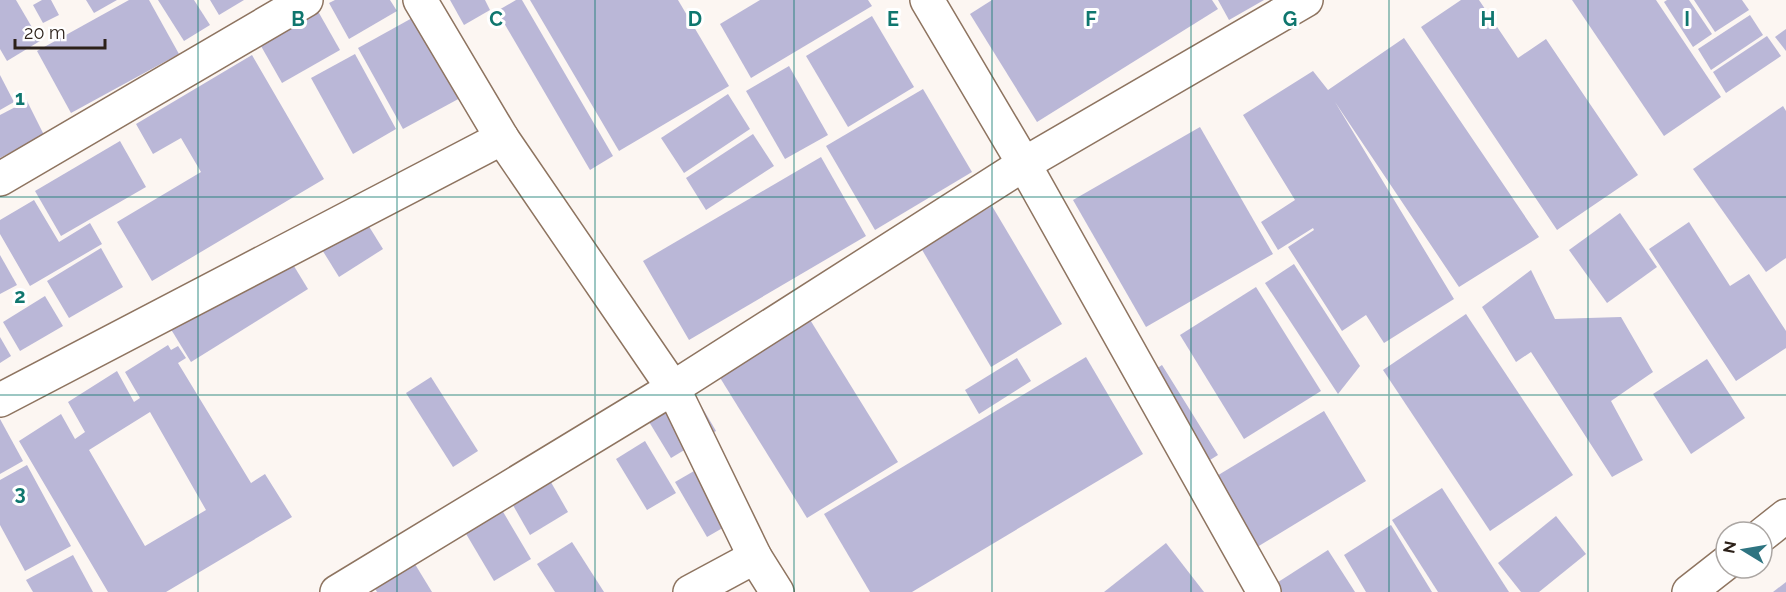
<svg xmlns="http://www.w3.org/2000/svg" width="1786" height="592" font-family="Raleway,sans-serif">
<rect width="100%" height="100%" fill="#fcf6f2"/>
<g fill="#bab7d7" fill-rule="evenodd">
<path d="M 0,0 L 16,0 L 40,41 L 7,61 L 0,49 Z"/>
<path d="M 42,0 L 51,0 L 59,15 L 43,23 L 33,5 Z"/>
<path d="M 86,0 L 117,0 L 94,13 Z"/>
<path d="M 129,0 L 149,0 L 179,54 L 71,113 L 37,51 Z"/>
<path d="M 158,0 L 194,0 L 210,25 L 184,41 Z"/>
<path d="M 210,0 L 244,0 L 219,15 Z"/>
<path d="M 335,0 L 390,0 L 397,11 L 349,39 L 329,3 Z"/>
<path d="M 450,0 L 485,0 L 490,10 L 464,25 Z"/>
<path d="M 516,0 L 522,0 L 613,156 L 590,170 L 497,11 Z"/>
<path d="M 530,0 L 678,0 L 729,86 L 619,151 Z"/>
<path d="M 760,0 L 868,0 L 872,6 L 751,78 L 720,24 Z"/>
<path d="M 992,0 L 1212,0 L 1218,9 L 1037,122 L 970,14 Z"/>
<path d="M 1218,0 L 1264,0 L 1229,20 Z"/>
<path d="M 1461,0 L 1479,0 L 1518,58 L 1546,39 L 1638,175 L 1557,230 L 1421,27 Z"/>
<path d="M 1572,0 L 1656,0 L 1721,97 L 1664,136 Z"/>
<path d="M 1667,0 L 1689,0 L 1712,34 L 1693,47 L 1664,2 Z"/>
<path d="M 1694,0 L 1742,0 L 1749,10 L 1715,32 Z"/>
<path d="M 441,2 L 486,84 L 403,129 L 358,48 Z"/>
<path d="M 315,6 L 340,50 L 282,83 L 257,39 Z"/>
<path d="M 1750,15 L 1763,35 L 1711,70 L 1698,49 Z"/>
<path d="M 872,16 L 914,87 L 848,127 L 806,56 Z"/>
<path d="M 1786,29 L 1786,51 L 1775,37 Z"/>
<path d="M 1767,36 L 1781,56 L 1726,93 L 1713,72 Z"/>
<path d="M 1404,38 L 1539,237 L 1459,287 L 1335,102 L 1454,299 L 1384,343 L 1366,315 L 1342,331 L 1288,247 L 1314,230 L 1313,228 L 1278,250 L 1261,222 L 1295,200 L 1243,115 L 1313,71 L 1328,90 Z"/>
<path d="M 355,54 L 396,129 L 353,154 L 311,78 Z"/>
<path d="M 252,55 L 324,179 L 152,281 L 117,222 L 201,172 L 181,138 L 153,154 L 136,124 Z"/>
<path d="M 789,66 L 828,135 L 785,159 L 746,91 Z"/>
<path d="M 0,75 L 14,102 L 0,110 Z"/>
<path d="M 923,89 L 972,172 L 875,230 L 826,146 Z"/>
<path d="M 728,94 L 750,129 L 684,173 L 661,138 Z"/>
<path d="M 27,101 L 44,135 L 0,158 L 0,115 Z"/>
<path d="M 1783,106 L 1786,111 L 1786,258 L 1766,272 L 1693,169 Z"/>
<path d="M 1200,127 L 1273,254 L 1146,327 L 1073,200 Z"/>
<path d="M 753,134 L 774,166 L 706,210 L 686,178 Z"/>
<path d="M 120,141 L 146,187 L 61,236 L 35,191 Z"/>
<path d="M 821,157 L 866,236 L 689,340 L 643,261 Z"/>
<path d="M 34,200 L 59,242 L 90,223 L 102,244 L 30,286 L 0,234 L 0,220 Z"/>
<path d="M 355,204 L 383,249 L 339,277 L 311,232 Z"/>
<path d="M 992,206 L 1062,324 L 991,367 L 921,248 Z"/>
<path d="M 1620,213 L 1657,267 L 1607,303 L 1569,250 Z"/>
<path d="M 1689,222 L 1730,286 L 1749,274 L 1786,331 L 1786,348 L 1736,381 L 1649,249 Z"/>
<path d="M 278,240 L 308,289 L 191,362 L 161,313 Z"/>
<path d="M 101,248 L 123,287 L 69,318 L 47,281 Z"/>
<path d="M 0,255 L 17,285 L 0,294 Z"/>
<path d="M 1294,264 L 1360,366 L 1338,394 L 1265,283 Z"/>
<path d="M 1531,270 L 1555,319 L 1621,317 L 1653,372 L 1611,401 L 1643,460 L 1612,477 L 1531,352 L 1516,362 L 1482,307 Z"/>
<path d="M 1256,287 L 1321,391 L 1244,439 L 1180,335 Z"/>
<path d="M 45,296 L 63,326 L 20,351 L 3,322 Z"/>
<path d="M 804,310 L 898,462 L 807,518 L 714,368 Z"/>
<path d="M 1466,314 L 1573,475 L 1490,531 L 1383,370 Z"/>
<path d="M 0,337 L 11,356 L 0,363 Z"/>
<path d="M 168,345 L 171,350 L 178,346 L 186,358 L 178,363 L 251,483 L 265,474 L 292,517 L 166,592 L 108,592 L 19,441 L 61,414 L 75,439 L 85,432 L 68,402 L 117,371 L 134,402 L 140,398 L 125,372 ZM 150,412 L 206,510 L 145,546 L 89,450 Z"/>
<path d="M 1146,353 L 1156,369 L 1162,365 L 1218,455 L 1184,476 L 1119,370 Z"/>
<path d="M 1086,357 L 1143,454 L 912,592 L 870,592 L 824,514 Z"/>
<path d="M 1017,358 L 1031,381 L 979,414 L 965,390 Z"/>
<path d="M 1707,359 L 1745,418 L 1691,454 L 1653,394 Z"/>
<path d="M 431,377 L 478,451 L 453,467 L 406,393 Z"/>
<path d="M 686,380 L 716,431 L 671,458 L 640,407 Z"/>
<path d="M 1324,411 L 1366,481 L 1234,561 L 1192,491 Z"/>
<path d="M 0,419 L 23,461 L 0,474 Z"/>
<path d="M 645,441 L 676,493 L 647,510 L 616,459 Z"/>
<path d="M 720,456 L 752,511 L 707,537 L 675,482 Z"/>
<path d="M 27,465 L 71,546 L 25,571 L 0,525 L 0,480 Z"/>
<path d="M 544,470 L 568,512 L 530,535 L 506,493 Z"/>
<path d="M 1442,488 L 1509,592 L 1438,592 L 1392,520 Z"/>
<path d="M 499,505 L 531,559 L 494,581 L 462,527 Z"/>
<path d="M 1556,516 L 1586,554 L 1539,592 L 1521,592 L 1498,563 Z"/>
<path d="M 1391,525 L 1432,592 L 1366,592 L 1344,555 Z"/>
<path d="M 572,542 L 604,592 L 555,592 L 537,564 Z"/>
<path d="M 1166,543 L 1204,592 L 1104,592 Z"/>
<path d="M 1328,550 L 1355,592 L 1276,592 L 1272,586 Z"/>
<path d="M 73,555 L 93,592 L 33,592 L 26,580 Z"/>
<path d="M 410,556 L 432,592 L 377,592 L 370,580 Z"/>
<path d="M 1786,582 L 1786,592 L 1773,592 Z"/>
</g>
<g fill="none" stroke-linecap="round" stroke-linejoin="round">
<defs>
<g id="street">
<path d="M 420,0 L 502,138 L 673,388 L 755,557 L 777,592"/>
<path d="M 927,0 L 1024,164 L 1264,592"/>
<path d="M 0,179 L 306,0"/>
<path d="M 0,400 L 502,138"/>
<path d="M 337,592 L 673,388 L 1024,164 L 1306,0"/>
<path d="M 690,592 L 755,557"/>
</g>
<g id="highway">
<path d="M 1762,535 L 1786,516"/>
<path d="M 1689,592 L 1726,563"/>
</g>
</defs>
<use href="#street" stroke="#8e7460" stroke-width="36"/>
<use href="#highway" stroke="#8e7460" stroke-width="36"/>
<use href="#street" stroke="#fff" stroke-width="33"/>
<use href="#highway" stroke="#fff" stroke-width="33"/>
</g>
<path fill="none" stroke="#0f766e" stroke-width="1.5" stroke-opacity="0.55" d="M 198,0 L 198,592M 397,0 L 397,592M 595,0 L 595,592M 794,0 L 794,592M 992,0 L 992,592M 1191,0 L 1191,592M 1389,0 L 1389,592M 1588,0 L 1588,592M 0,197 L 1786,197M 0,395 L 1786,395"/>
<g font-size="20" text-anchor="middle" font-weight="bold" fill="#0f766e" stroke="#fff" stroke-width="6" stroke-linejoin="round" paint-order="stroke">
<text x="298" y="26">B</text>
<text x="496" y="26">C</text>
<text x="695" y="26">D</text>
<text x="893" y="26">E</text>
<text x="1091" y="26">F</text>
<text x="1290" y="26">G</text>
<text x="1488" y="26">H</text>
<text x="1687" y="26">I</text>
<text x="20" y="105">1</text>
<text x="20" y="303">2</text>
<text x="20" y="500">3</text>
</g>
<g transform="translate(1744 550) rotate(281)"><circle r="28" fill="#ffffff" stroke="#aba6a3" stroke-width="1.5"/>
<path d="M0-4.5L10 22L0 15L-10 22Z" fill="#2e7481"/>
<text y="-9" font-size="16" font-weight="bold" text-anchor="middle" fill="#2c2119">N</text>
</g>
<path d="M15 39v9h90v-9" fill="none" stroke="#2c2119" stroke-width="3"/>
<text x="24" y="39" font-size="18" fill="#2c2119" stroke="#ffffff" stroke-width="4.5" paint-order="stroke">20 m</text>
</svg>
